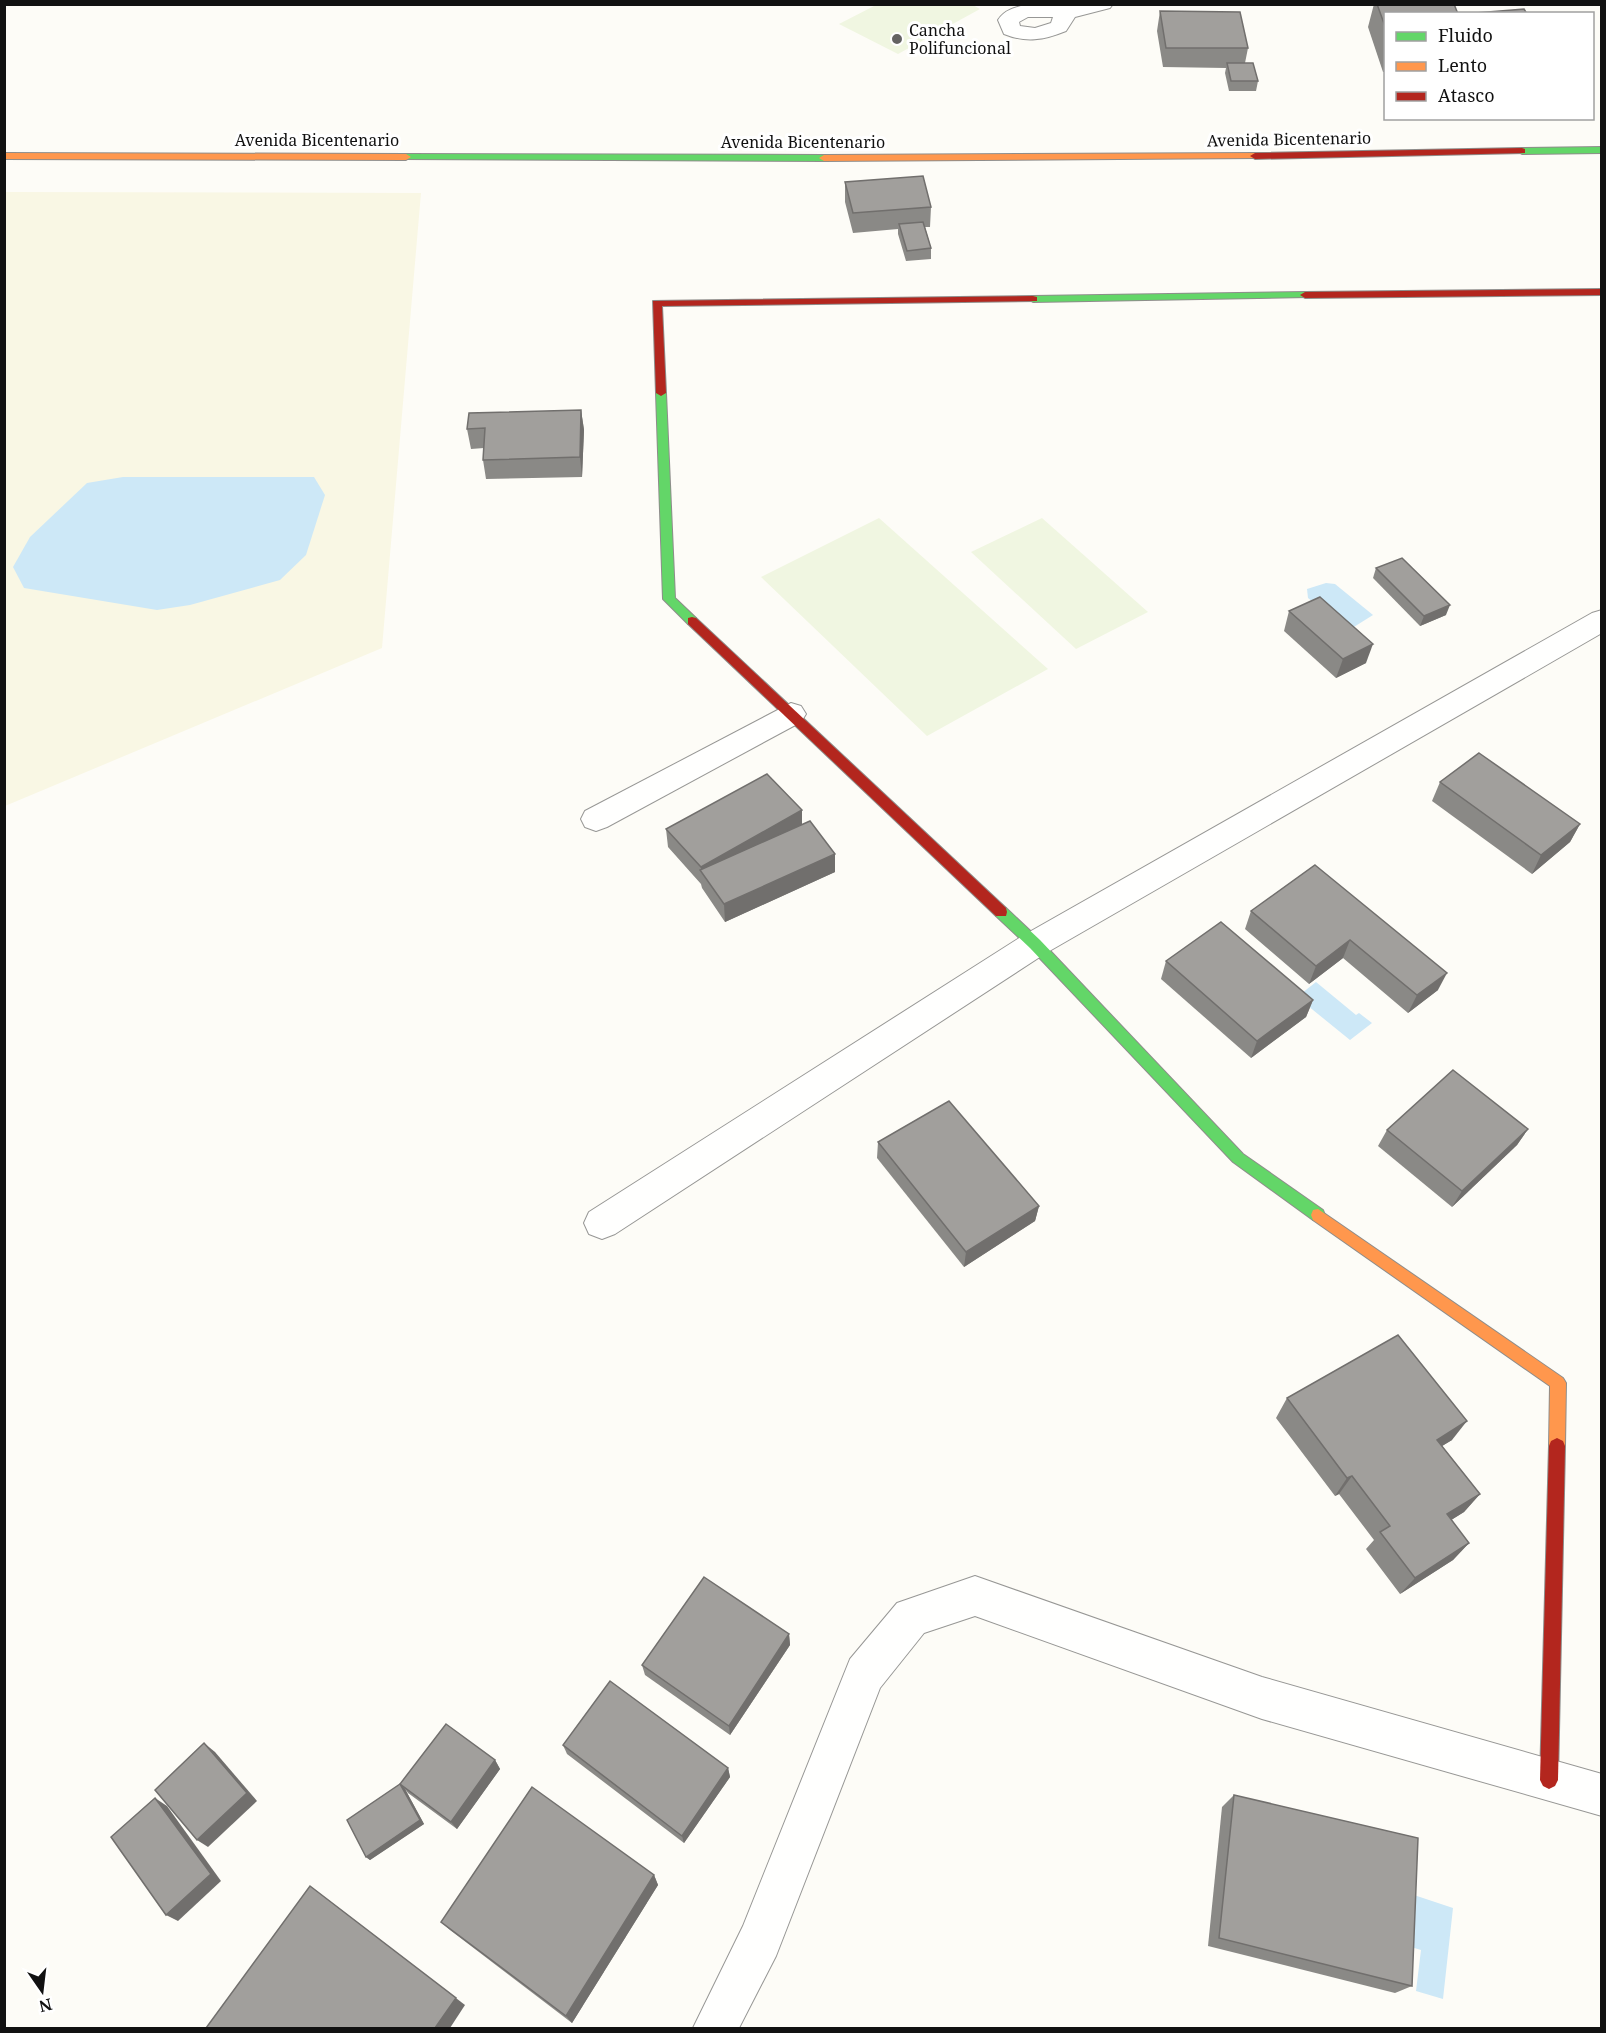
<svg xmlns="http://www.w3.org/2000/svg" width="1606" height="2033" font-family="'Noto Serif',serif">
<rect width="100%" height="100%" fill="#fdfcf7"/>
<path fill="#f9f7e4" d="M 5,192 L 421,193 L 382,648 L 5,806 Z"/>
<g fill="#f0f6e1">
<path d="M 971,4 L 980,9 L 898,54 L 839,24 L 876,5 Z"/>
<path d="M 879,518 L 1048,669 L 927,736 L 761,577 Z"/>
<path d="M 1042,518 L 1148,612 L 1076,649 L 971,552 Z"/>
</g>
<g fill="#cde8f7">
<path d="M 123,477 L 314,477 L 325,495 L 306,555 L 280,580 L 190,605 L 157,610 L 24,588 L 13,567 L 30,537 L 87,483 Z"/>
<path d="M 1326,583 L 1335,584 L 1373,615 L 1349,630 L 1308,598 L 1307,589 Z"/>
<path d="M 1316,982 L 1356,1015 L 1359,1013 L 1372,1023 L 1350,1040 L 1297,997 Z"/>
<path d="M 1408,1893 L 1453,1908 L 1443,1999 L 1416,1991 L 1421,1950 L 1401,1944 Z"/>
</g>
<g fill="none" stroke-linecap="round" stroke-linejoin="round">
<defs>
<g id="street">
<path d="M 1029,4 L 1113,4 L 1110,8 L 1075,17 L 1066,31 C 1044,40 1026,43 1004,34 L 998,20 C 1005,9 1017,7 1029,4 ZM 1028,17 L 1053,17 L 1051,23 L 1035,28 L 1020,26 L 1019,22 Z"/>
<path d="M 1602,610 L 1602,633 L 1046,953 L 615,1234 L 602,1239 L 589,1234 L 584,1223 L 589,1212 L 1024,935 L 1592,613 Z"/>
<path d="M 791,703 L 801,706 L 806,714 L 801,722 L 607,827 L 596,831 L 585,827 L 581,819 L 585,811 Z"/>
<path d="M 975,1576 L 1262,1677 L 1602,1774 L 1602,1816 L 1262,1719 L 975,1616 L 924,1633 L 880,1688 L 776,1956 L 739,2028 L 693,2028 L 743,1926 L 850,1659 L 897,1603 Z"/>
</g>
<g id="fast">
<path d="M 1602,147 L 1602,153 L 1522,154 L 1517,151 L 1522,148 Z"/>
<path d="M 406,154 L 824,155 L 829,158 L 824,161 L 403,159 L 401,157 Z"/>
<path d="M 1305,292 L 1308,293 L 1308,297 L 1033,302 L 1028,299 L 1033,296 Z"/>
<path d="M 661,390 L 666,393 L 675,598 L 696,618 L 696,624 L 688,624 L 663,599 L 656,393 Z"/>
<path d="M 1001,907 L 1006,908 L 1040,940 L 1243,1154 L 1323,1210 L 1325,1215 L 1323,1220 L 1318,1221 L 1313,1220 L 1233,1162 L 1030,948 L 996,916 L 995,912 Z"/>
</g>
<g id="slow">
<path d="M 4,153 L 406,154 L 411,157 L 406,160 L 4,159 Z"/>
<path d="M 1255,153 L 1258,154 L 1258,158 L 824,161 L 819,158 L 824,155 Z"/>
<path d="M 1318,1209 L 1563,1378 L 1566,1383 L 1565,1446 L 1563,1451 L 1557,1454 L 1551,1451 L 1549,1446 L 1550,1386 L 1313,1220 L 1311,1215 L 1313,1210 Z"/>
</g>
<g id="jam">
<path d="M 1522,148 L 1525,149 L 1525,153 L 1255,159 L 1250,156 L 1255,153 Z"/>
<path d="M 1602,289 L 1602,295 L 1305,298 L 1300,295 L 1305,292 Z"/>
<path d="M 1033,296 L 1037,297 L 1037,301 L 662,306 L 666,393 L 661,396 L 656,393 L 653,301 Z"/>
<path d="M 692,617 L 696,618 L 1006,908 L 1007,912 L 1006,916 L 996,916 L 688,624 L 688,618 Z"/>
<path d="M 1557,1438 L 1563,1441 L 1565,1446 L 1558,1780 L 1555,1786 L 1549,1789 L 1543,1786 L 1540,1780 L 1549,1446 L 1551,1441 Z"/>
</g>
</defs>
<use href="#street" stroke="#979795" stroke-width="2"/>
<use href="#fast" stroke="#8e8d8b" stroke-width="2"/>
<use href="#slow" stroke="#8e8d8b" stroke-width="2"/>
<use href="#jam" stroke="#8e8d8b" stroke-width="2"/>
<use href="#street" fill="#fffffe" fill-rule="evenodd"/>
<use href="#fast" fill="#63d668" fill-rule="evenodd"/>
<use href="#slow" fill="#ff974d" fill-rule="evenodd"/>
<use href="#jam" fill="#b3261e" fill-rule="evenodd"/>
</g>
<g fill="#8a8986">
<path d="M 1374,4 L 1454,4 L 1386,14 L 1386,72 L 1383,72 L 1368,27 Z"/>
<path d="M 1160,11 L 1248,48 L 1245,63 L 1258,81 L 1256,91 L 1229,91 L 1225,73 L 1226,68 L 1163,67 L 1157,31 Z"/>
<path d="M 845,182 L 931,207 L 930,227 L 925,227 L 931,248 L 931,259 L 906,261 L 898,234 L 898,229 L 853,233 L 845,202 Z"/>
<path d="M 581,410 L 584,430 L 582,477 L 486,479 L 483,460 L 484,448 L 471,449 L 467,429 Z"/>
<path d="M 1376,568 L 1446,615 L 1420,626 L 1373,578 Z"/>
<path d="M 1289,611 L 1366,663 L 1336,678 L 1284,631 Z"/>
<path d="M 1440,782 L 1580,824 L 1570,842 L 1532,874 L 1432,801 Z"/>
<path d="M 802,810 L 802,824 L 835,872 L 725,922 L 702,888 L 701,884 L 668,847 L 666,829 Z"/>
<path d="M 1315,865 L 1438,990 L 1408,1013 L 1343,958 L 1309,984 L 1245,929 L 1251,911 Z"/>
<path d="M 1166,961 L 1313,1000 L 1306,1017 L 1251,1058 L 1161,979 Z"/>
<path d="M 1528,1129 L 1517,1145 L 1452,1207 L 1378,1146 L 1387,1130 Z"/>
<path d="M 878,1142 L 1039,1206 L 1035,1221 L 964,1267 L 877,1158 Z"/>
<path d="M 1287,1398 L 1452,1440 L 1442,1446 L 1480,1494 L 1464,1512 L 1451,1520 L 1469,1543 L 1453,1560 L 1400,1594 L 1366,1549 L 1374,1540 L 1339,1494 L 1335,1496 L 1276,1418 Z"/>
<path d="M 789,1634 L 790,1645 L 730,1735 L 645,1675 L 642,1665 Z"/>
<path d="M 563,1745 L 728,1768 L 730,1777 L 684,1843 L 567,1754 Z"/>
<path d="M 495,1760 L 500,1769 L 457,1829 L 408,1793 L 405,1789 L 424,1824 L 370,1860 L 366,1857 L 400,1784 Z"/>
<path d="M 1234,1795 L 1412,1986 L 1395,1993 L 1208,1946 L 1222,1807 Z"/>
<path d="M 654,1875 L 658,1885 L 572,2023 L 450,1930 L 441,1922 Z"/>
</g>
<g fill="#716f6d">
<path d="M 581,410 L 584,430 L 582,477 L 580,457 Z"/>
<path d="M 1450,605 L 1446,615 L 1420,626 L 1424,616 Z"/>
<path d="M 1373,644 L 1366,663 L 1336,678 L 1343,659 Z"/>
<path d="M 802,810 L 802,828 L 701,871 L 701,867 Z"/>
<path d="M 1580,824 L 1570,842 L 1532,874 L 1541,855 Z"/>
<path d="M 835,854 L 835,872 L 725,922 L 724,904 Z"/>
<path d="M 1350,940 L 1343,958 L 1309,984 L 1316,966 Z"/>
<path d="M 1447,973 L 1438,990 L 1408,1013 L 1417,995 Z"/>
<path d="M 1313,1000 L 1306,1017 L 1251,1058 L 1257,1041 Z"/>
<path d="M 1528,1129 L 1517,1145 L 1452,1207 L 1462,1191 Z"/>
<path d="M 1039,1206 L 1035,1221 L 964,1267 L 966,1252 Z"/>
<path d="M 1467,1421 L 1452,1440 L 1422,1458 L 1437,1440 Z"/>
<path d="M 1352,1476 L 1339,1494 L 1335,1496 L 1347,1478 Z"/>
<path d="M 1480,1494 L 1464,1512 L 1432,1532 L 1447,1514 Z"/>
<path d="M 1469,1543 L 1453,1560 L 1400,1594 L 1415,1578 Z"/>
<path d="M 789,1634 L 790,1645 L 730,1735 L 729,1726 Z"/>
<path d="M 204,1743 L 215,1752 L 257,1801 L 208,1847 L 197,1840 Z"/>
<path d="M 495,1760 L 500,1769 L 457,1829 L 451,1822 Z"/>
<path d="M 728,1768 L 730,1777 L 684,1843 L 682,1836 Z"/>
<path d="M 401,1785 L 405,1789 L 424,1824 L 370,1860 L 366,1857 Z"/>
<path d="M 155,1798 L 167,1806 L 221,1881 L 178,1921 L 166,1915 Z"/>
<path d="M 654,1875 L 658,1885 L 572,2023 L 566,2016 Z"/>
<path d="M 310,1886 L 465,2005 L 450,2028 L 435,2028 Z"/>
</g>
<g fill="#a19f9c" stroke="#716f6d" stroke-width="1.5">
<path d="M 1377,4 L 1454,4 L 1458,14 L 1386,14 L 1386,29 Z"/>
<path d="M 1524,9 L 1527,14 L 1476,14 L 1476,13 Z"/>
<path d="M 1160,11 L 1240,12 L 1248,48 L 1166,48 Z"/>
<path d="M 1227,63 L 1253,63 L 1258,81 L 1231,81 Z"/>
<path d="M 923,176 L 931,207 L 853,213 L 845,182 Z"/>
<path d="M 923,222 L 931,248 L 907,251 L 899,224 Z"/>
<path d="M 581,410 L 580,457 L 483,460 L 485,428 L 467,429 L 469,413 Z"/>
<path d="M 1402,558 L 1450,605 L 1424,616 L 1376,568 Z"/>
<path d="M 1320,597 L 1373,644 L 1343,659 L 1289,611 Z"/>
<path d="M 1479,753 L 1580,824 L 1541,855 L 1440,782 Z"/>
<path d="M 767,774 L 802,810 L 701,867 L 666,829 Z"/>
<path d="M 810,821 L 835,854 L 724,904 L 700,870 Z"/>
<path d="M 1315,865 L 1447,973 L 1417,995 L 1350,940 L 1316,966 L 1251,911 Z"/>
<path d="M 1221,922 L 1313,1000 L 1257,1041 L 1166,961 Z"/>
<path d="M 1453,1070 L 1528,1129 L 1462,1191 L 1387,1130 Z"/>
<path d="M 949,1101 L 1039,1206 L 966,1252 L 878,1142 Z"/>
<path d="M 1398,1335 L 1467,1421 L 1437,1440 L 1480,1494 L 1447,1514 L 1469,1543 L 1415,1578 L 1380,1532 L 1390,1526 L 1352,1476 L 1347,1478 L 1287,1398 Z"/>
<path d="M 704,1577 L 789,1634 L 729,1726 L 642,1665 Z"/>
<path d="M 610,1681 L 728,1768 L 682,1836 L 563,1745 Z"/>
<path d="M 446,1724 L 495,1760 L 451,1822 L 400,1784 Z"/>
<path d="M 204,1743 L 247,1793 L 197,1840 L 155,1790 Z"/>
<path d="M 400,1784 L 420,1820 L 366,1857 L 347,1820 Z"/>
<path d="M 532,1787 L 654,1875 L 566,2016 L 441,1922 Z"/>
<path d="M 1234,1795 L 1418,1838 L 1412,1986 L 1219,1938 Z"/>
<path d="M 155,1798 L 211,1874 L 166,1915 L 111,1837 Z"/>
<path d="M 310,1886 L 456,1998 L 435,2028 L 206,2028 Z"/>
</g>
<circle fill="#646362" stroke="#fff" stroke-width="2" cx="897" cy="39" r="6"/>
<g text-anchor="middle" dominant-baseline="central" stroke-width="6" stroke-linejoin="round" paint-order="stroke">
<g font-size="16" fill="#111" stroke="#fff" text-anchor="start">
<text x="909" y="30">Cancha<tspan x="909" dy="18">Polifuncional</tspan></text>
</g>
<g font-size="16" fill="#111" stroke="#fff">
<text transform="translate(1289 139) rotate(-1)">Avenida Bicentenario</text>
<text x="317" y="140">Avenida Bicentenario</text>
<text x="803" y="142">Avenida Bicentenario</text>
</g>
</g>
<rect width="1606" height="2033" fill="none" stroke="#111111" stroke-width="12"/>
<rect x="1384" y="12" width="210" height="108" fill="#ffffff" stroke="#a0a0a0" stroke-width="1.5"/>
<rect x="1396" y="32" width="30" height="9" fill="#63d668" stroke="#a0a0a0" stroke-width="1.5"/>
<text x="1438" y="42" font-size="18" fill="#111111">Fluido</text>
<rect x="1396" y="62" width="30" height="9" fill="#ff974d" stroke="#a0a0a0" stroke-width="1.5"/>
<text x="1438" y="72" font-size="18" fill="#111111">Lento</text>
<rect x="1396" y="92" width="30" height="9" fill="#b3261e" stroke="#a0a0a0" stroke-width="1.5"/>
<text x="1438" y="102" font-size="18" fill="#111111">Atasco</text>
<g transform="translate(42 1991) rotate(166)" stroke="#ffffff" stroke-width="4.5" paint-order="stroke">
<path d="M0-4.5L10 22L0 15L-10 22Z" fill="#111111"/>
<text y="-9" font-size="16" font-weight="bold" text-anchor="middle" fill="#111111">N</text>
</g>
</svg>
